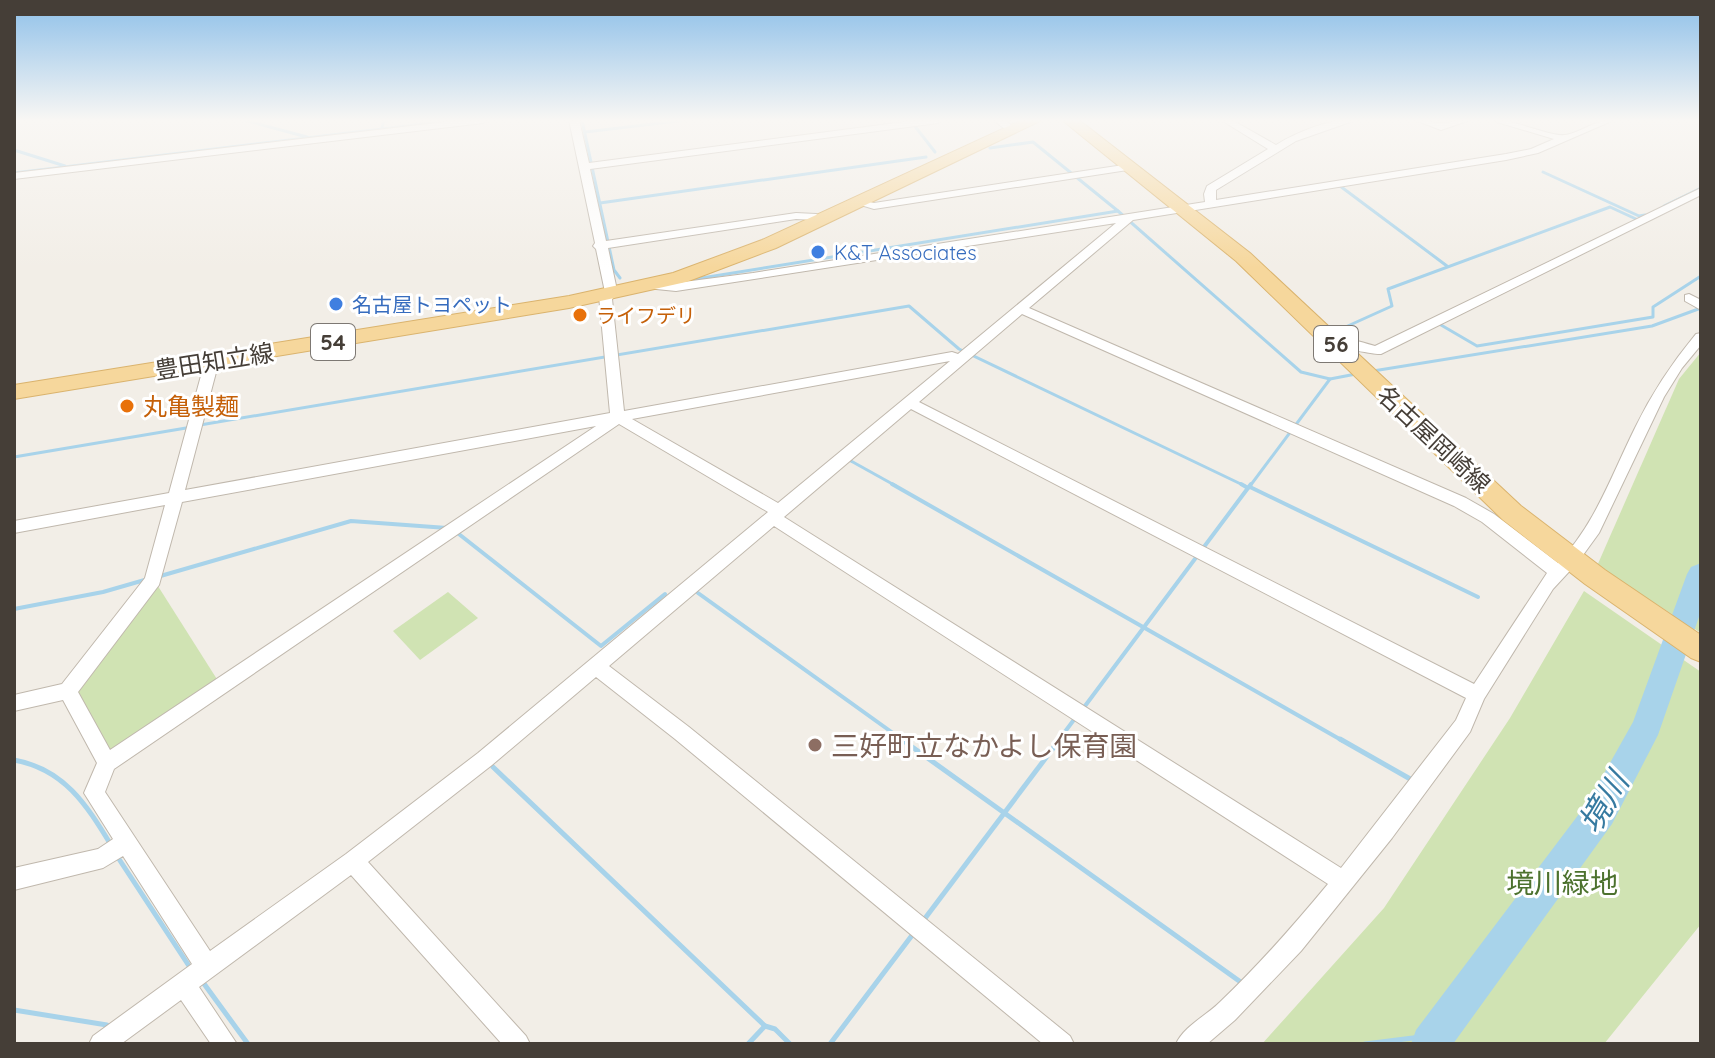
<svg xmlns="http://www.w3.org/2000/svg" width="1715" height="1058" font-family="Quicksand,'Noto Sans JP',sans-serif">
<rect width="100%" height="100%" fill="#f2eee7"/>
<g fill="#d0e3b3">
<path d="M 1701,352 L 1701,633 L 1597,566 L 1679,379 Z"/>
<path d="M 156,583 L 220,684 L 113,756 L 75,695 Z"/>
<path d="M 1584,591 L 1701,672 L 1701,924 L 1604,1044 L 1262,1044 L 1384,908 L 1510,718 Z"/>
<path d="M 448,592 L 478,618 L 420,660 L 393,631 Z"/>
</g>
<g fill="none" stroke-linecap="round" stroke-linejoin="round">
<g stroke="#a8d3ea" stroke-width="3">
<path d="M 244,120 L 307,137"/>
<path d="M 582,120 L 614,270 L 620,278"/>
<path d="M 914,125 L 935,152"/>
<path d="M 382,129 L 383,122 L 388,120"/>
<path d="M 585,132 L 686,120"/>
<path d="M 990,148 L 1033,142 L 1118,211"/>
<path d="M 14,150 L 65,166"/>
<path d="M 1543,172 L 1639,216 L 1645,215"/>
<path d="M 14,173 L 458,120"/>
<path d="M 1340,186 L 1447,266"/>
<path d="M 600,203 L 926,157"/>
<path d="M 1664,206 L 1701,188"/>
<path d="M 689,280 L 1118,211 L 1301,372 L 1330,379 L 1356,374"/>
<path d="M 1441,325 L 1477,346 L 1653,317 L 1653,307 L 1701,276"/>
<path d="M 1341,329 L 1392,306 L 1388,289 L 1610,207 L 1636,219"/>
<path d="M 1373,371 L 1652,326 L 1701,308"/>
<path d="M 200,425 L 909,306 L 959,349 L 1245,486"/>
<path d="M 14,457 L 192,427"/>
<path d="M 851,461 L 896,486"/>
<path d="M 1250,486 L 1330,379"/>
</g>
<g stroke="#a8d3ea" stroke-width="4">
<path d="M 892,484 L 1343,741"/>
<path d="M 1241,484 L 1248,488"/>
<path d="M 1250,487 L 1478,597"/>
<path d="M 455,531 L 601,646 L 665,594"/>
<path d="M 157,577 L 351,521 L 447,528"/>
<path d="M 698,593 L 904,741"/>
<path d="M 14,609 L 103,592 L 148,579"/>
<path d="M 1082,710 L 1251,484"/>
<path d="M 1058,741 L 1076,717"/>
</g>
<g stroke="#a8d3ea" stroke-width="5">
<path d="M 901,739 L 1242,983"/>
<path d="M 1340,739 L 1412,780"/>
<path d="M 14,760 C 64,769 86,804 111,845"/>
<path d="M 493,767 L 765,1026"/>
<path d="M 117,856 L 191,969"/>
<path d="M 923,921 L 1060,739"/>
<path d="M 202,981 L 248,1044"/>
<path d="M 14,1010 L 107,1025"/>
<path d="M 748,1044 L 765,1026 L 775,1029 L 790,1044"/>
<path d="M 830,1044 L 913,934"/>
<path d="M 1365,1044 L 1437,1035"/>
</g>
<path fill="#a8d3ea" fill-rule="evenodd" d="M 1701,563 L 1701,611 L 1658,735 L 1612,824 L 1453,1044 L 1411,1044 L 1416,1030 L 1588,802 L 1633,722 L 1687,574 L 1691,567 Z"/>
<defs>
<g id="minor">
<path d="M 462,120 L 488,120 L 483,123 L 14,179 L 14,173 Z"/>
<path d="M 569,120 L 579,120 L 589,163 L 919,120 L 943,120 L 938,123 L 590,169 L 606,241 L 796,213 L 816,214 L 822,217 L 816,220 L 796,219 L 608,248 L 618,295 L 612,299 L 624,411 L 952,352 L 958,354 L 1116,223 L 676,291 L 646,288 L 646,282 L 676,283 L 753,273 L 1205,202 L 1204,194 L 1207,186 L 1268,149 L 1221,120 L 1232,120 L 1276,145 C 1297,132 1331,118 1356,120 L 1296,141 L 1216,190 L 1216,200 L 1506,154 L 1531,149 L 1554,139 L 1497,122 L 1495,120 C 1516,120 1550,137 1565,135 C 1583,132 1595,119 1614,120 L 1538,153 L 1506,160 L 1133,220 L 1029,308 L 1466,498 L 1494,514 L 1558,563 C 1595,525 1612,474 1635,428 C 1652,393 1672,363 1696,334 L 1701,333 L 1701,345 L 1682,368 L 1664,397 L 1599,533 L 1578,562 L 1553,589 L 1484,699 L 1470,732 L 1392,838 L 1301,951 L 1235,1020 L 1207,1044 L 1176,1044 C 1184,1026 1206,1016 1220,1002 C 1259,965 1294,925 1328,884 L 774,526 L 609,666 L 689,727 L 1070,1036 L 1074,1044 L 1043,1044 L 675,739 L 596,677 L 492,765 L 368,862 L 526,1036 L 530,1044 L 502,1044 L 351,875 L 199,987 L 237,1044 L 211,1044 L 181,1000 L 121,1044 L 89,1044 L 93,1036 L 192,964 L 123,856 L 103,868 L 14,890 L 14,868 L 98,849 L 113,839 L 84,793 L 97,763 L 63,700 L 14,711 L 14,695 L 62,684 L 145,578 L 165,505 L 14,533 L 14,521 L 169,493 L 205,361 L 212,357 L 219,361 L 185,490 L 610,413 L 599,296 L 605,292 L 596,249 L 593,246 L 595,243 ZM 1022,314 L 1454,506 L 1482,522 L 1547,573 L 1474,684 L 919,402 ZM 950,361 L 778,503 L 632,419 ZM 911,409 L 1466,698 L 1456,720 L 1341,868 L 784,517 ZM 619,424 L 768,512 L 478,753 L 346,854 L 210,951 L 105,792 L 114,769 ZM 596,426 L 110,750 L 78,692 L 159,585 L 182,502 Z"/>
<path d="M 993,120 L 1004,120 L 1018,130 L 1009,132 Z"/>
<path d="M 1415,120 C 1425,119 1434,124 1442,123 C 1452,123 1460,119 1470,120 L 1441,130 Z"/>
<path d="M 1130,164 L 1134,165 L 1134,169 L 874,209 L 854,203 L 860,200 L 874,203 Z"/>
<path d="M 1701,188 L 1701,195 L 1381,354 C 1375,355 1333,346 1329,344 C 1343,334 1360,342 1375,346 Z"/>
<path d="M 1689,294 L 1701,300 L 1701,310 L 1685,301 L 1685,295 Z"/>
</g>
<g id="primary">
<path d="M 1022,120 L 1042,120 L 776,248 L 686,282 L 569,308 L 14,399 L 14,385 L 569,296 L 673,273 L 762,240 Z"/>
<path d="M 1062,120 L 1079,120 L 1250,253 L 1521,506 L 1605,570 L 1701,635 L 1701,662 L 1691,658 L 1585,584 L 1503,520 L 1236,261 Z"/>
</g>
</defs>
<use href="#minor" stroke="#c0b8ad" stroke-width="2"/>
<use href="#primary" stroke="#dab36d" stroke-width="2"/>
<use href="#minor" fill="#fff" fill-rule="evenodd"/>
<use href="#primary" fill="#f6d79c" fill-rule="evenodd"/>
</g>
<linearGradient id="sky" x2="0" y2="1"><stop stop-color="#8ec0e9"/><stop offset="0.45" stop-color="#f9f7f4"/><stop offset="1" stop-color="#f9f7f4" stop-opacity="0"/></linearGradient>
<rect width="1715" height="268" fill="url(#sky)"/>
<g fill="#3f7fe0" stroke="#fff" stroke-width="3">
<circle cx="818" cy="252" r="8"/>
<circle cx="336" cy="304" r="8"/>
</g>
<g fill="#e8710a" stroke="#fff" stroke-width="3">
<circle cx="580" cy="315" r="8"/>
<circle cx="127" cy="406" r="8"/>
</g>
<circle fill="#8d6e63" stroke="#fff" stroke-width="3" cx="815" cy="745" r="8"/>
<g text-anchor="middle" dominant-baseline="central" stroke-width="6" stroke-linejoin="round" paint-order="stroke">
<g font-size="20" fill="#366cbe" stroke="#fff" text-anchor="start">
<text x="834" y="252">K&amp;T Associates</text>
<text x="352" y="304">名古屋トヨペット</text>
</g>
<g font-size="20" fill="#c56008" stroke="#fff" text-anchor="start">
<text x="596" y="315">ライフデリ</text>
</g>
<g fill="#fff" stroke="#7d7873" stroke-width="2">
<rect x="311" y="324" width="44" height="36" rx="6"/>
<rect x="1314" y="326" width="44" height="36" rx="6"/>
</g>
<g font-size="22" font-weight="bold" fill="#453e37">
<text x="333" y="342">54</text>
<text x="1336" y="344">56</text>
</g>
<g font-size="24" fill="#453e37" stroke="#fff">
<text transform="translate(214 361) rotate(-9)">豊田知立線</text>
<text transform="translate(1434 439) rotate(43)">名古屋岡崎線</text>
</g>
<g font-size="24" fill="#c56008" stroke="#fff" text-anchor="start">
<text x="143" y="406">丸亀製麺</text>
</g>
<g font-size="28" fill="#785e54" stroke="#fff" text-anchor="start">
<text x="831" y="745">三好町立なかよし保育園</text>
</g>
<g font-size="28" fill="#4c722e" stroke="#fff">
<text x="1562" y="882">境川緑地</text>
</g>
<g font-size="32" font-style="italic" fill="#367aa0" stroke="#fff">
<text transform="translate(1603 802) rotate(-59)">境川</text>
</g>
</g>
<rect width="1715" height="1058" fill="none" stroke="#453e37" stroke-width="32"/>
</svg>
